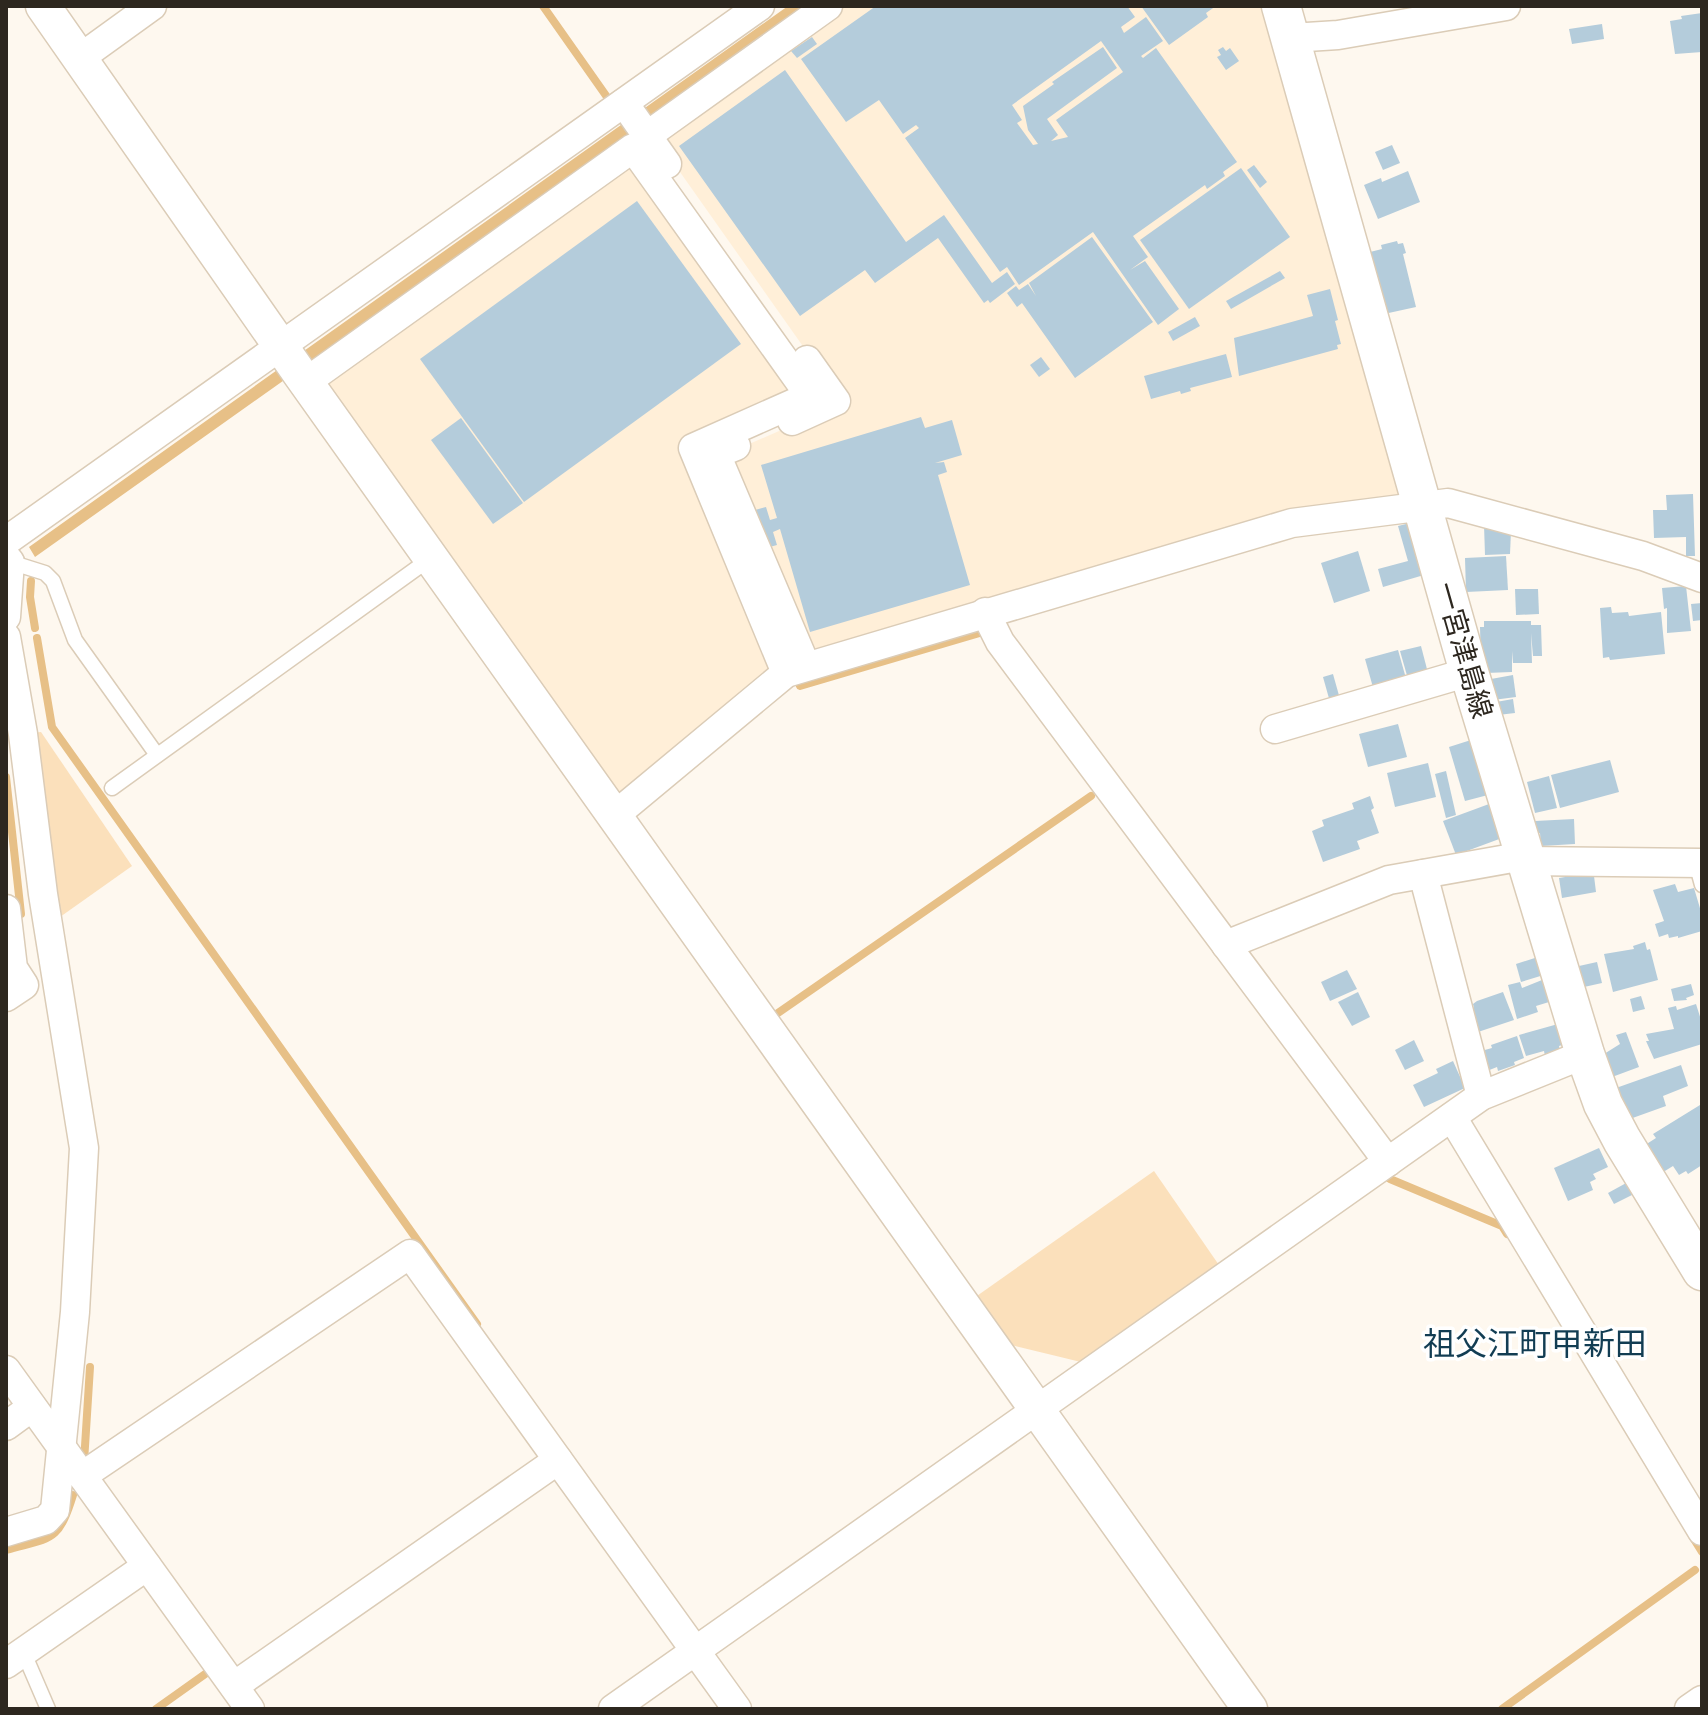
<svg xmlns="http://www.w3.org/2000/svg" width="1708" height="1715" font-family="'Asap Condensed','Noto Sans JP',sans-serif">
<rect width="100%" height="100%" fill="#fef8ef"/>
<g fill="#ffefd8">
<path d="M 843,6 L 1270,6 L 1405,488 L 1399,496 L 810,654 L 724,455 L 843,403 L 656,138 Z"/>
<path d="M 636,160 L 801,394 L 687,444 L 781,671 L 626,796 L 614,790 L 323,386 Z"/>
</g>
<g fill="#fbe0bb">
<path d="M 41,732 L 132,866 L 60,917 L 31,733 Z"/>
<path d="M 1154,1171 L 1221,1268 L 1085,1363 L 1007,1344 L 974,1298 Z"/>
</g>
<path fill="#e7c087" d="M 788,6 L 816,6 L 631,138 L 628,136 L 35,557 L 29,547 Z"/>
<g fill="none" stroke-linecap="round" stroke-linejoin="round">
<g stroke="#e7c087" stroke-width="8">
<path d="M 543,6 L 607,97"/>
<path d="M 31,581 L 30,597 L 35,628"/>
<path d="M 37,638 L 52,727 L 477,1324"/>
<path d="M 798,680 L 800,686 L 983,632 L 986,635"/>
<path d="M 6,777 L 21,914"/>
<path d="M 775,1015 L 1091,796"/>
<path d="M 1390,1179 L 1502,1226 L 1507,1234"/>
<path d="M 84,1462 L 90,1367"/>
<path d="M 1692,1536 L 1702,1552"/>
<path d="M 6,1550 C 52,1537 58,1543 73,1495"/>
<path d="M 156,1709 L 208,1672"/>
<path d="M 1502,1709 L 1695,1570"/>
</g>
</g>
<g fill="#b4ccdb" fill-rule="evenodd">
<path d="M 876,6 L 1127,6 L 1135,17 L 1121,27 L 1124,33 L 1146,17 L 1163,41 L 1141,56 L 1143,58 L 1156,48 L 1237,162 L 1223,172 L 1225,176 L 1207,189 L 1205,185 L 1133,236 L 1148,257 L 1130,270 L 1145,261 L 1179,309 L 1158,325 L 1093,232 L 1019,285 L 1007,267 L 1000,272 L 905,138 L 919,128 L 916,125 L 903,134 L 879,100 L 846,122 L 801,59 ZM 1101,41 L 1123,72 L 1056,120 L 1068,137 L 1051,141 L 1058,135 L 1047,119 L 1117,68 L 1103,47 L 1052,82 L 1054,84 L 1023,106 L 1028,130 L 1038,144 L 1033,145 L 1017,123 L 1022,120 L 1012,105 Z"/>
<path d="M 1141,6 L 1216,6 L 1206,13 L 1208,17 L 1169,45 Z"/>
<path d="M 1702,13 L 1702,52 L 1675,54 L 1670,21 L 1682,19 L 1681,16 Z"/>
<path d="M 1602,24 L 1604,39 L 1572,44 L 1569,29 Z"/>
<path d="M 812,37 L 817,44 L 797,58 L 791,51 Z"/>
<path d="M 1223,47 L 1226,51 L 1230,48 L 1239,61 L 1226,70 L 1217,57 L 1221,55 L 1218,50 Z"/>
<path d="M 785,70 L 906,242 L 944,215 L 992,283 L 1007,272 L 1015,284 L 990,303 L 988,300 L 984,303 L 938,238 L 875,283 L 865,270 L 800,316 L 679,146 Z"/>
<path d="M 1392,145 L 1400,163 L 1383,170 L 1375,152 Z"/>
<path d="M 1254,165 L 1267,182 L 1260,188 L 1247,170 Z"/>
<path d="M 1241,168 L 1290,237 L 1189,309 L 1140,240 Z"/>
<path d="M 1408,171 L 1420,202 L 1378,219 L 1364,185 L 1381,178 L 1382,182 Z"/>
<path d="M 637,201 L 741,344 L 524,502 L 420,359 Z"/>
<path d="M 1092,237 L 1153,322 L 1075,378 L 1022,303 L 1017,307 L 1007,293 L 1016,286 L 1019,290 L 1028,284 L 1036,296 L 1029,283 Z"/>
<path d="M 1397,241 L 1398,244 L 1403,243 L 1406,253 L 1403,254 L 1416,307 L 1384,314 L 1370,252 L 1382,249 L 1381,245 Z"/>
<path d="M 1280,271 L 1285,278 L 1231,309 L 1226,301 Z"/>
<path d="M 1330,289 L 1338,320 L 1335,321 L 1341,344 L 1337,345 L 1338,349 L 1239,376 L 1234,338 L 1313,316 L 1307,295 Z"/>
<path d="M 1195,317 L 1200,326 L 1173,341 L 1168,332 Z"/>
<path d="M 1226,354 L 1232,377 L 1190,388 L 1191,391 L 1181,394 L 1180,391 L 1151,399 L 1144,376 Z"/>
<path d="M 1041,357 L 1050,369 L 1039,377 L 1030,365 Z"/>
<path d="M 921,417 L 925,428 L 952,420 L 962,455 L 935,463 L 944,462 L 947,472 L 938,475 L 970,585 L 810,632 L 780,529 L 773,532 L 777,545 L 766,548 L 755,510 L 766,507 L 770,520 L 777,518 L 761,465 Z"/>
<path d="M 461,418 L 523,503 L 493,524 L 431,440 Z"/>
<path d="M 1693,494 L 1695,556 L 1686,556 L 1686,537 L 1654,538 L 1653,510 L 1667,510 L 1666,495 Z"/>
<path d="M 1410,523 L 1424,575 L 1383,587 L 1378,569 L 1408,561 L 1398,526 Z"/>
<path d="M 1484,525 L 1511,531 L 1510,554 L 1485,555 Z"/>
<path d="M 1358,551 L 1370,591 L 1334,603 L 1321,563 Z"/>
<path d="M 1506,556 L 1508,590 L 1466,592 L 1465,558 Z"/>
<path d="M 1686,586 L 1691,631 L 1667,633 L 1667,608 L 1664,609 L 1662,588 Z"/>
<path d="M 1515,589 L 1538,589 L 1539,614 L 1516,615 Z"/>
<path d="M 1702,603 L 1702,620 L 1693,621 L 1691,604 Z"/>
<path d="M 1611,607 L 1612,613 L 1628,612 L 1629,616 L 1661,612 L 1665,654 L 1610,660 L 1609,657 L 1603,658 L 1600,608 Z"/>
<path d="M 1484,621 L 1531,621 L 1531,625 L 1541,625 L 1542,656 L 1533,656 L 1531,633 L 1532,663 L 1513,663 L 1512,651 L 1512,672 L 1486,673 L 1481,664 L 1480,627 L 1484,627 Z"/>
<path d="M 1421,646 L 1428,673 L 1408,679 L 1400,651 Z"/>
<path d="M 1398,650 L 1407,682 L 1374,691 L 1365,659 Z"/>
<path d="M 1333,674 L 1340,699 L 1330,702 L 1323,677 Z"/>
<path d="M 1513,675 L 1516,697 L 1493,700 L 1491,679 Z"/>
<path d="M 1513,699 L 1515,713 L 1498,715 L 1496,702 Z"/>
<path d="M 1398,724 L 1407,757 L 1368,767 L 1359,734 Z"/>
<path d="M 1471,740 L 1488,795 L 1465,801 L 1449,747 Z"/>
<path d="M 1610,760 L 1619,792 L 1560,808 L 1551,775 Z"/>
<path d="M 1428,763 L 1436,797 L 1395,807 L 1387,773 Z"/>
<path d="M 1446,771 L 1456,815 L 1446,818 L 1435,774 Z"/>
<path d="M 1549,776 L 1557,808 L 1535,813 L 1527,782 Z"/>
<path d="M 1370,796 L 1374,808 L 1371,810 L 1379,833 L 1357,841 L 1360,849 L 1323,862 L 1312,831 L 1324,826 L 1322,820 L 1354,809 L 1352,803 Z"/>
<path d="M 1489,804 L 1502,838 L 1456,855 L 1443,821 Z"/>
<path d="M 1574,819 L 1575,844 L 1541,846 L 1540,833 L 1536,834 L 1535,821 Z"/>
<path d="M 1593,868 L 1596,892 L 1562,898 L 1559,878 L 1565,877 L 1565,873 Z"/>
<path d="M 1675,884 L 1678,892 L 1694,888 L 1702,915 L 1702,931 L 1678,938 L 1678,936 L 1669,938 L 1668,934 L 1659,937 L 1655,924 L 1664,921 L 1653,890 Z"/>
<path d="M 1645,942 L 1647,950 L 1650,949 L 1658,980 L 1613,992 L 1604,954 L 1634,949 L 1633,946 Z"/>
<path d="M 1541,956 L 1547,974 L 1521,982 L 1516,964 Z"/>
<path d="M 1597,962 L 1602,983 L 1584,987 L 1579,966 Z"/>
<path d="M 1347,970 L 1357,989 L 1330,1001 L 1321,982 Z"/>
<path d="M 1542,980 L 1549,1002 L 1536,1006 L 1538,1012 L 1517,1019 L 1508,985 L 1520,982 L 1522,988 Z"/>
<path d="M 1691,984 L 1694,995 L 1686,998 L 1687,1000 L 1674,1001 L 1671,989 Z"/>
<path d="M 1358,992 L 1370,1017 L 1352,1026 L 1338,1002 Z"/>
<path d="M 1503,992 L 1514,1020 L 1475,1033 L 1468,1010 L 1474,1008 L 1473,1004 L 1477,1001 Z"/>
<path d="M 1641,996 L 1645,1009 L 1633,1012 L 1630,999 Z"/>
<path d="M 1696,1004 L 1702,1023 L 1702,1044 L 1654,1059 L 1646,1041 L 1649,1041 L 1646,1034 L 1674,1029 L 1668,1008 L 1676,1006 L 1677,1010 Z"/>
<path d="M 1558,1024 L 1565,1044 L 1559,1046 L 1560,1051 L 1545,1056 L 1544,1051 L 1526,1056 L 1519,1035 Z"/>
<path d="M 1626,1032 L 1639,1067 L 1612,1077 L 1604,1054 L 1620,1044 L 1616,1035 Z"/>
<path d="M 1517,1036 L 1524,1058 L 1514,1062 L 1515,1065 L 1498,1071 L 1497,1067 L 1487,1071 L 1481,1051 L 1492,1048 L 1491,1045 Z"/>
<path d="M 1414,1040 L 1424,1061 L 1405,1070 L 1395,1050 Z"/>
<path d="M 1453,1061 L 1465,1088 L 1424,1107 L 1413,1085 L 1438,1073 L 1436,1069 Z"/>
<path d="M 1681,1065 L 1688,1086 L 1663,1096 L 1666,1106 L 1627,1120 L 1616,1088 Z"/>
<path d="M 1700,1105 L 1702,1165 L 1688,1174 L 1686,1171 L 1679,1175 L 1673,1166 L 1660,1174 L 1642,1147 L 1656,1138 L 1653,1134 Z"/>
<path d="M 1599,1148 L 1608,1167 L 1593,1174 L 1596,1179 L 1590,1182 L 1593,1190 L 1568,1201 L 1554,1168 Z"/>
<path d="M 1628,1182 L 1634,1194 L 1614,1204 L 1608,1193 Z"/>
</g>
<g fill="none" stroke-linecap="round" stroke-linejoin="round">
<defs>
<g id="service">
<path d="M 10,562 L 45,573 L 53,581 L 75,640 L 157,755"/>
<path d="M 112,788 L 431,558"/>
<path d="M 1696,863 L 1702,885"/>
<path d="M 23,1651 L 48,1709"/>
</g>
<g id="minor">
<path d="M 1291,38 L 1338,35 L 1506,6"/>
<path d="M 80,58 L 152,6"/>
<path d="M 624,103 L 667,164"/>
<path d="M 648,135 L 828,6"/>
<path d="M 306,382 L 633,148 L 810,396 L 693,448 L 786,673"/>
<path d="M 792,421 L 836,401 L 807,360"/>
<path d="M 736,446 L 716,454 L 806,666"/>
<path d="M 6,541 L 760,6"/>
<path d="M 6,557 L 10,562 L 6,617"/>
<path d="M 985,612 L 1000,642 L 1388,1162"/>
<path d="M 6,637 L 23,734 L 43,894 L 84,1148 L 75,1312 L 55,1510 L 46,1520 L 6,1532"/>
<path d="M 1275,729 L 1469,672"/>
<path d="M 614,816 L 786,673 L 1292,523 L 1448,503 L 1643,556 L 1702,578"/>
<path d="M 1526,861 L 1702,863"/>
<path d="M 1423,874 L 1481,1096"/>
<path d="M 6,909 L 13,968 L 24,985 L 6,997"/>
<path d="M 1226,945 L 1389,880 L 1524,856"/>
<path d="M 1452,1117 L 1702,1531"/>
<path d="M 6,1370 L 250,1709"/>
<path d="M 6,1426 L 32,1407"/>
<path d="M 82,1476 L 410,1254 L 737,1709"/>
<path d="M 6,1664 L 147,1566"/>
<path d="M 234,1686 L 558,1460"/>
<path d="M 613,1709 L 1481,1096 L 1585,1054"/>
<path d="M 1689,1709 L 1702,1700"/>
</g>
<path id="tertiary" d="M 43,6 L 300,374 L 1250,1709"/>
<path id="secondary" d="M 1281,6 L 1469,672 L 1585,1054 L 1603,1104 L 1622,1140 L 1702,1271"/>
</defs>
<use href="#service" stroke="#dbccb7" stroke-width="17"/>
<use href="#minor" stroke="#dbccb7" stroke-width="31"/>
<use href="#tertiary" stroke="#dbccb7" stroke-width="37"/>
<use href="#secondary" stroke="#dbccb7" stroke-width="41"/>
<use href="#service" stroke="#fff" stroke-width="14"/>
<use href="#minor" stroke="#fff" stroke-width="28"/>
<use href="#tertiary" stroke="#fff" stroke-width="34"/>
<use href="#secondary" stroke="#fff" stroke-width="38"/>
</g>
<g text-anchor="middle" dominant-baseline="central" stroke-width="7" stroke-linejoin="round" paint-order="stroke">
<g font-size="28" fill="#2d271f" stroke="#fff">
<text transform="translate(1464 650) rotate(74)">一宮津島線</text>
</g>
<g font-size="32" fill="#123d53" stroke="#fff">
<text x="1535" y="1343">祖父江町甲新田</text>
</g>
</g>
<rect width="1708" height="1715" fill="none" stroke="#2d271f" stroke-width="16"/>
</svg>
